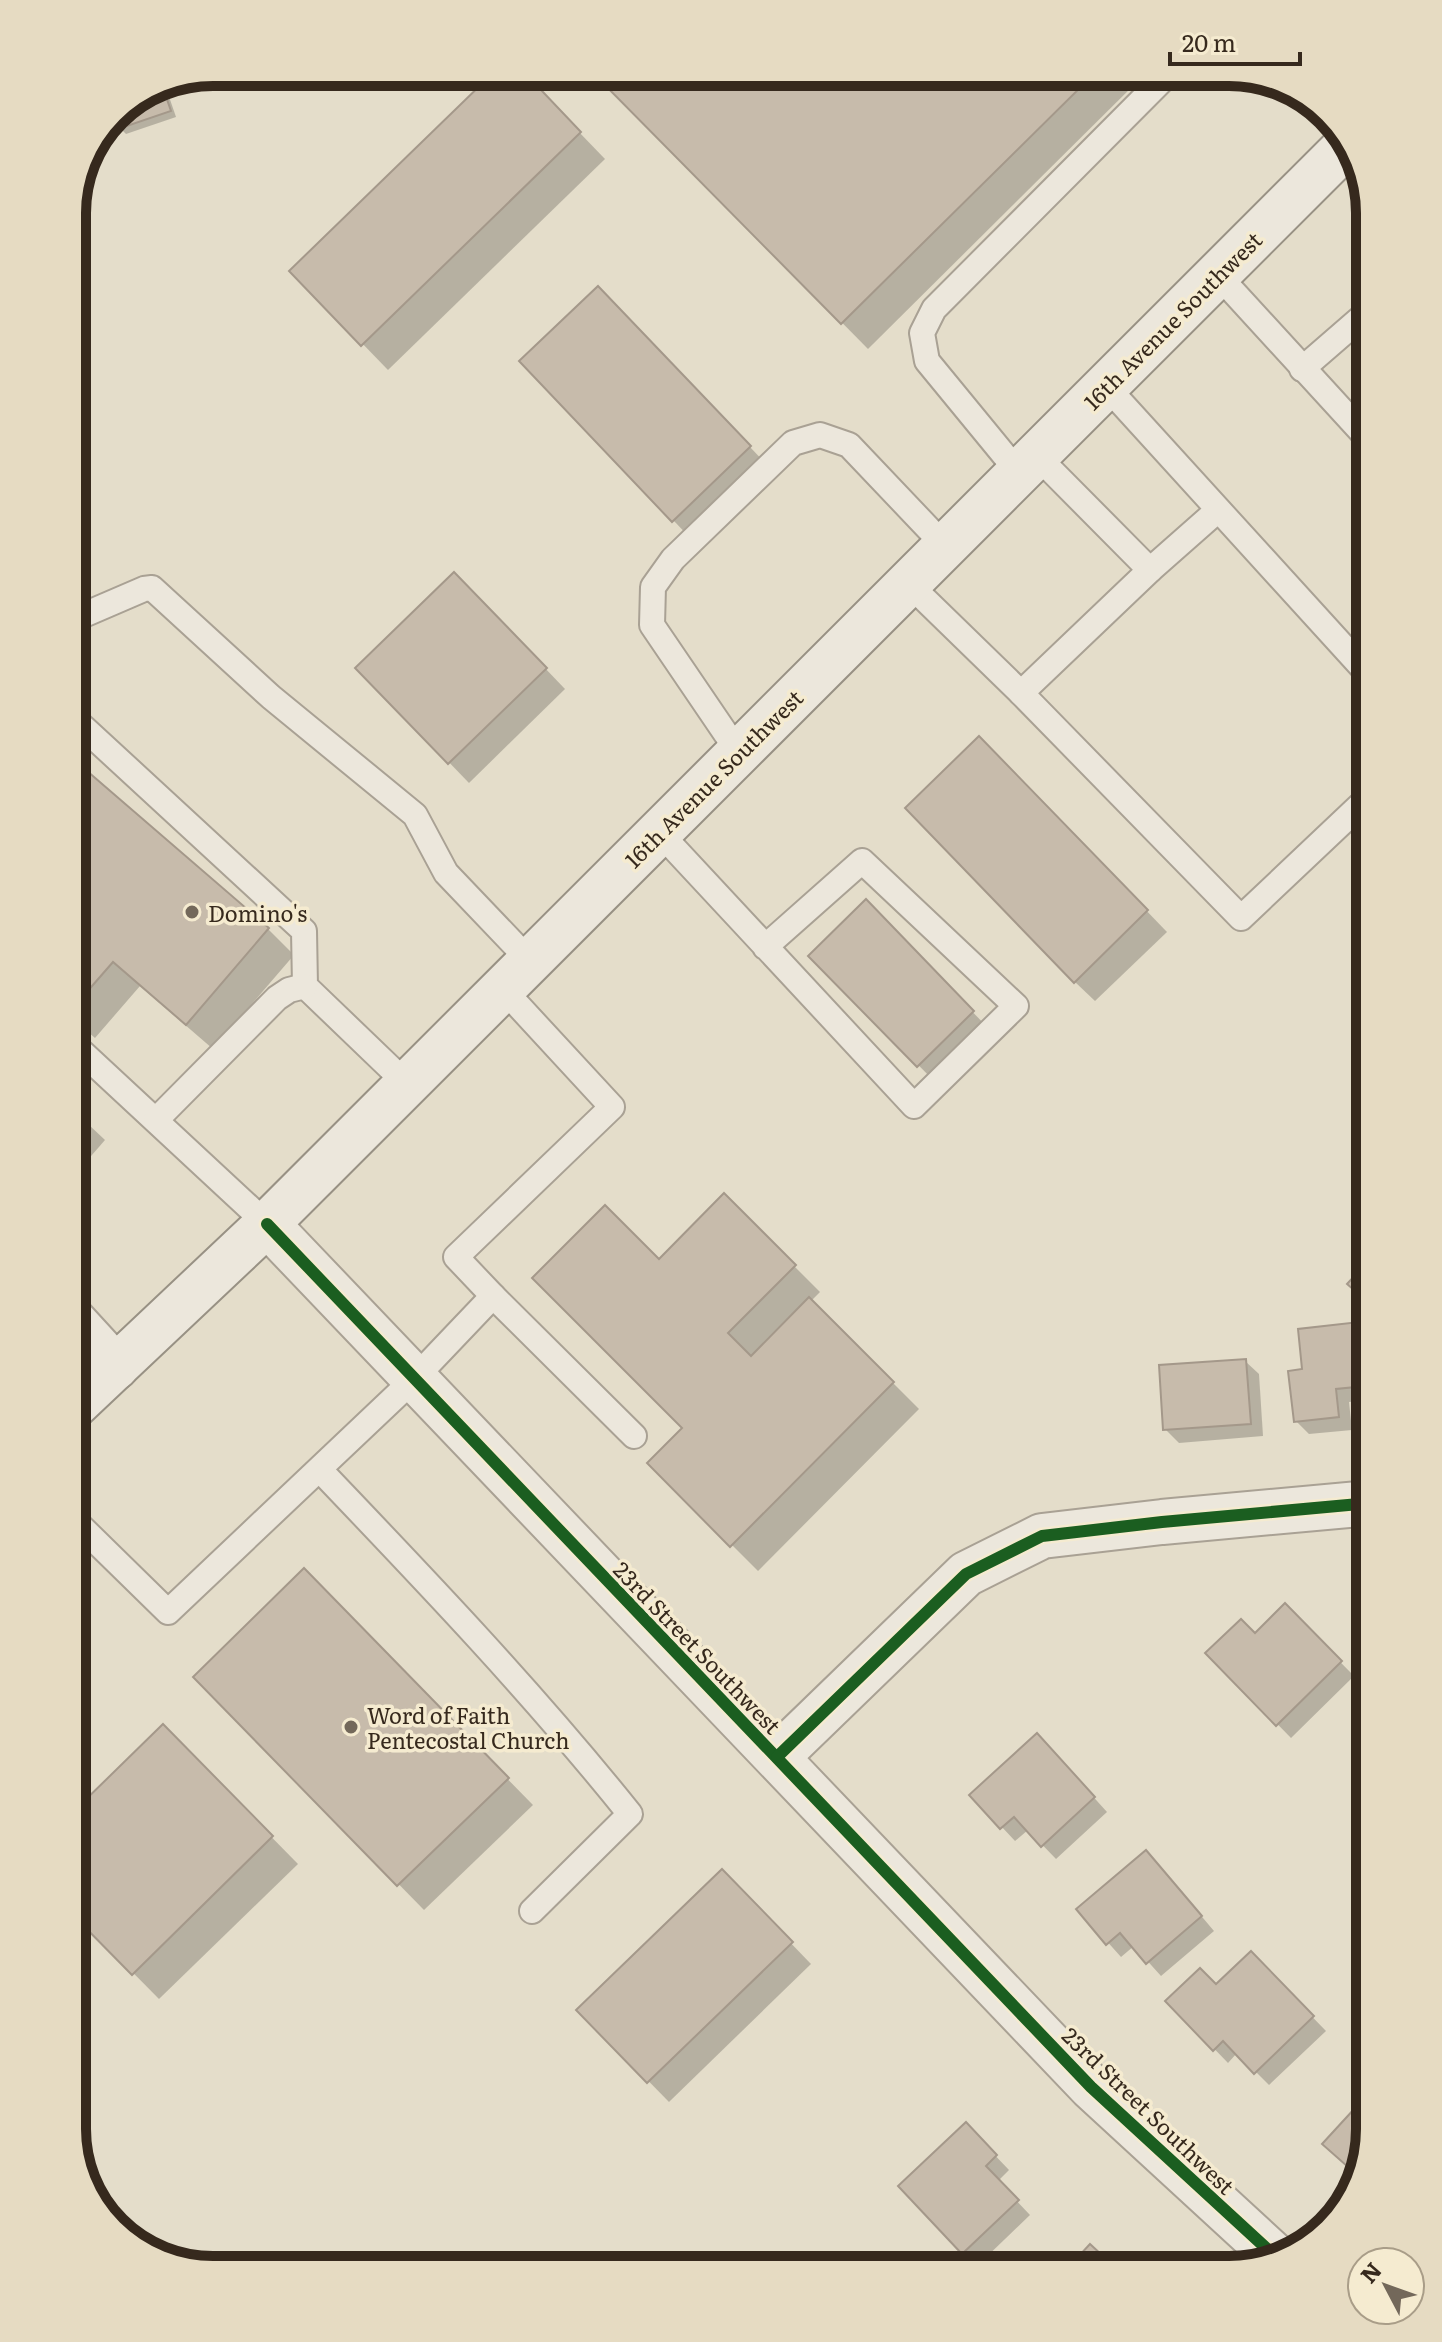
<svg xmlns="http://www.w3.org/2000/svg" width="1442" height="2342" font-family="Literata,serif">
<rect width="100%" height="100%" fill="#e4ddca"/>
<g fill="#0003">
<path d="M 521,72 L 605,159 L 388,370 L 292,271 Z"/>
<path d="M 595,72 L 1146,72 L 1146,73 L 868,349 Z"/>
<path d="M 164,82 L 176,117 L 126,134 L 120,128 L 114,113 Z"/>
<path d="M 618,308 L 770,468 L 693,541 L 522,361 Z"/>
<path d="M 474,594 L 565,689 L 469,783 L 358,668 Z"/>
<path d="M 999,758 L 1167,932 L 1095,1001 L 1075,982 Z"/>
<path d="M 72,760 L 268,929 L 294,955 L 213,1049 L 140,986 L 95,1038 L 72,1018 Z"/>
<path d="M 866,902 L 992,1032 L 938,1085 L 811,956 Z"/>
<path d="M 72,1109 L 105,1140 L 72,1178 Z"/>
<path d="M 724,1196 L 820,1292 L 811,1301 L 919,1409 L 758,1571 L 650,1463 L 685,1428 L 659,1262 Z"/>
<path d="M 1358,1324 L 1370,1336 L 1370,1400 L 1349,1402 L 1352,1430 L 1309,1434 L 1296,1421 L 1304,1371 Z"/>
<path d="M 1245,1361 L 1259,1374 L 1263,1436 L 1179,1443 L 1165,1429 Z"/>
<path d="M 304,1571 L 533,1805 L 424,1910 L 196,1677 Z"/>
<path d="M 1285,1606 L 1354,1676 L 1291,1738 L 1208,1653 L 1255,1636 Z"/>
<path d="M 163,1727 L 298,1864 L 159,1999 L 72,1911 Z"/>
<path d="M 1050,1749 L 1107,1812 L 1056,1859 L 1028,1830 L 1015,1841 L 972,1795 Z"/>
<path d="M 1159,1866 L 1214,1931 L 1161,1976 L 1134,1946 L 1121,1957 L 1079,1910 Z"/>
<path d="M 722,1872 L 811,1964 L 669,2102 L 579,2010 Z"/>
<path d="M 1251,1954 L 1326,2031 L 1269,2085 L 1237,2053 L 1228,2063 L 1168,2001 L 1216,1987 Z"/>
<path d="M 966,2125 L 1009,2170 L 998,2181 L 1030,2215 L 977,2266 L 901,2186 Z"/>
</g>
<g fill="#c7bbab" stroke="#a4988a" stroke-width="2">
<path d="M 494,72 L 524,72 L 581,132 L 361,346 L 289,271 Z"/>
<path d="M 592,72 L 1096,72 L 841,324 Z"/>
<path d="M 161,82 L 171,111 L 118,129 L 114,113 Z"/>
<path d="M 598,286 L 751,446 L 672,522 L 519,361 Z"/>
<path d="M 1370,369 L 1370,395 L 1357,381 Z"/>
<path d="M 454,572 L 547,668 L 448,764 L 355,668 Z"/>
<path d="M 979,736 L 1148,910 L 1074,983 L 905,808 Z"/>
<path d="M 72,758 L 269,928 L 186,1025 L 113,962 L 72,1009 Z"/>
<path d="M 866,899 L 974,1011 L 917,1067 L 808,956 Z"/>
<path d="M 72,1106 L 86,1119 L 72,1135 Z"/>
<path d="M 724,1193 L 796,1265 L 728,1333 L 751,1356 L 809,1297 L 894,1382 L 730,1547 L 647,1463 L 682,1428 L 532,1278 L 605,1205 L 659,1259 Z"/>
<path d="M 1370,1259 L 1370,1304 L 1347,1284 Z"/>
<path d="M 1359,1322 L 1366,1386 L 1336,1389 L 1339,1417 L 1294,1422 L 1288,1371 L 1302,1369 L 1298,1329 Z"/>
<path d="M 1246,1359 L 1251,1424 L 1163,1430 L 1159,1365 Z"/>
<path d="M 304,1568 L 509,1778 L 397,1886 L 193,1677 Z"/>
<path d="M 1370,1597 L 1370,1642 L 1356,1602 Z"/>
<path d="M 1285,1603 L 1342,1661 L 1276,1726 L 1205,1653 L 1241,1619 L 1255,1633 Z"/>
<path d="M 163,1724 L 273,1836 L 132,1975 L 72,1914 L 72,1813 Z"/>
<path d="M 1037,1733 L 1095,1797 L 1041,1847 L 1014,1817 L 1000,1829 L 969,1795 Z"/>
<path d="M 1146,1850 L 1202,1916 L 1146,1964 L 1120,1933 L 1106,1945 L 1076,1909 Z"/>
<path d="M 722,1869 L 793,1942 L 647,2083 L 576,2010 Z"/>
<path d="M 1251,1951 L 1314,2016 L 1254,2074 L 1223,2041 L 1213,2051 L 1165,2001 L 1200,1968 L 1216,1984 Z"/>
<path d="M 1356,2107 L 1370,2119 L 1370,2129 L 1356,2174 L 1322,2144 Z"/>
<path d="M 966,2122 L 997,2155 L 986,2166 L 1019,2200 L 962,2254 L 898,2186 Z"/>
<path d="M 1090,2244 L 1118,2270 L 1066,2270 Z"/>
</g>
<g fill="none" stroke-linecap="round" stroke-linejoin="round">
<defs>
<g id="lane">
<path d="M 1218,275 L 1370,441"/>
<path d="M 1302,369 L 1370,310"/>
<path d="M 1106,386 L 1370,676"/>
<path d="M 1037,456 L 1150,570 L 1218,510"/>
<path d="M 1019,473 L 927,361 L 922,333 L 934,309 L 1170,72"/>
<path d="M 908,583 L 1021,693 L 1241,918 L 1370,796"/>
<path d="M 72,620 L 144,589 L 152,588 L 271,697 L 415,815 L 446,873 L 530,961"/>
<path d="M 1021,693 L 1150,570"/>
<path d="M 72,717 L 304,931 L 305,986 L 407,1084"/>
<path d="M 739,753 L 652,625 L 653,587 L 673,559 L 793,443 L 820,435 L 849,445 L 945,546"/>
<path d="M 659,832 L 914,1106 L 1016,1006 L 862,861 L 765,947"/>
<path d="M 72,1043 L 267,1224"/>
<path d="M 156,1120 L 277,998 L 289,990 L 305,986"/>
<path d="M 493,1296 L 634,1436"/>
<path d="M 320,1470 C 427,1582 533,1693 630,1814 L 532,1911"/>
<path d="M 72,1518 L 168,1612 L 414,1379 L 493,1296 L 456,1257 L 612,1107 L 503,989"/>
</g>
<g id="street">
<path d="M 267,1224 L 1091,2087 L 1278,2259"/>
<path d="M 72,1319 L 116,1367"/>
<path d="M 777,1757 L 966,1574 L 1042,1536 L 1162,1522 L 1370,1503"/>
</g>
<path id="secondary" d="M 72,1408 L 267,1224 L 1349,143"/>
</defs>
<use href="#lane" stroke="#a9a194" stroke-width="28"/>
<use href="#street" stroke="#a9a194" stroke-width="48"/>
<use href="#secondary" stroke="#989184" stroke-width="48"/>
<use href="#lane" stroke="#ece7dc" stroke-width="24"/>
<use href="#street" stroke="#ece7dc" stroke-width="44"/>
<use href="#secondary" stroke="#ece7dc" stroke-width="44"/>
<defs>
<g id="cycleway">
<path d="M 267,1224 L 1091,2087 L 1278,2259"/>
<path d="M 777,1757 L 966,1574 L 1042,1536 L 1162,1522 L 1370,1503"/>
</g>
</defs>
<use href="#cycleway" stroke="#f5ebd0" stroke-width="17"/>
<use href="#cycleway" stroke="#1b5e20" stroke-width="12"/>
</g>
<g fill="#73685a" stroke="#f5ebd0" stroke-width="3">
<circle cx="192" cy="912" r="8"/>
<circle cx="351" cy="1727" r="8"/>
</g>
<g text-anchor="middle" dominant-baseline="central" stroke-width="7" stroke-linejoin="round" paint-order="stroke">
<g font-size="22" fill="#36291d" stroke="#f5ebd0">
<text transform="translate(1172 320) rotate(-45)">16th Avenue Southwest</text>
<text transform="translate(713 778) rotate(-45)">16th Avenue Southwest</text>
<text transform="translate(698 1647) rotate(46)">23rd Street Southwest</text>
<text transform="translate(1149 2110) rotate(44)">23rd Street Southwest</text>
</g>
<g font-size="22" fill="#36291d" stroke="#f5ebd0" text-anchor="start">
<text x="208" y="912">Domino's</text>
<text x="367" y="1714">Word of Faith<tspan x="367" dy="25">Pentecostal Church</tspan></text>
</g>
</g>
<path d="M0 0H1442V2342H0ZM213 86H1229A127 127 0 0 1 1356 213V2129A127 127 0 0 1 1229 2256H213A127 127 0 0 1 86 2129V213A127 127 0 0 1 213 86Z" fill="#e6dbc2" fill-rule="evenodd"/>
<path fill="none" stroke="#36291d" stroke-width="10" d="M213 86H1229A127 127 0 0 1 1356 213V2129A127 127 0 0 1 1229 2256H213A127 127 0 0 1 86 2129V213A127 127 0 0 1 213 86Z"/>
<g transform="translate(1386 2286) rotate(311)"><circle r="38" fill="#f5ebd0" stroke="#a99d88" stroke-width="2"/>
<path d="M0-6L14 30L0 20L-14 30Z" fill="#73685a"/>
<text y="-12" font-size="22" font-weight="bold" text-anchor="middle" fill="#36291d">N</text>
</g>
<path d="M1170 52v12h130v-12" fill="none" stroke="#36291d" stroke-width="4"/>
<text x="1182" y="52" font-size="24" fill="#36291d" stroke="#f5ebd0" stroke-width="6" paint-order="stroke">20 m</text>
</svg>
